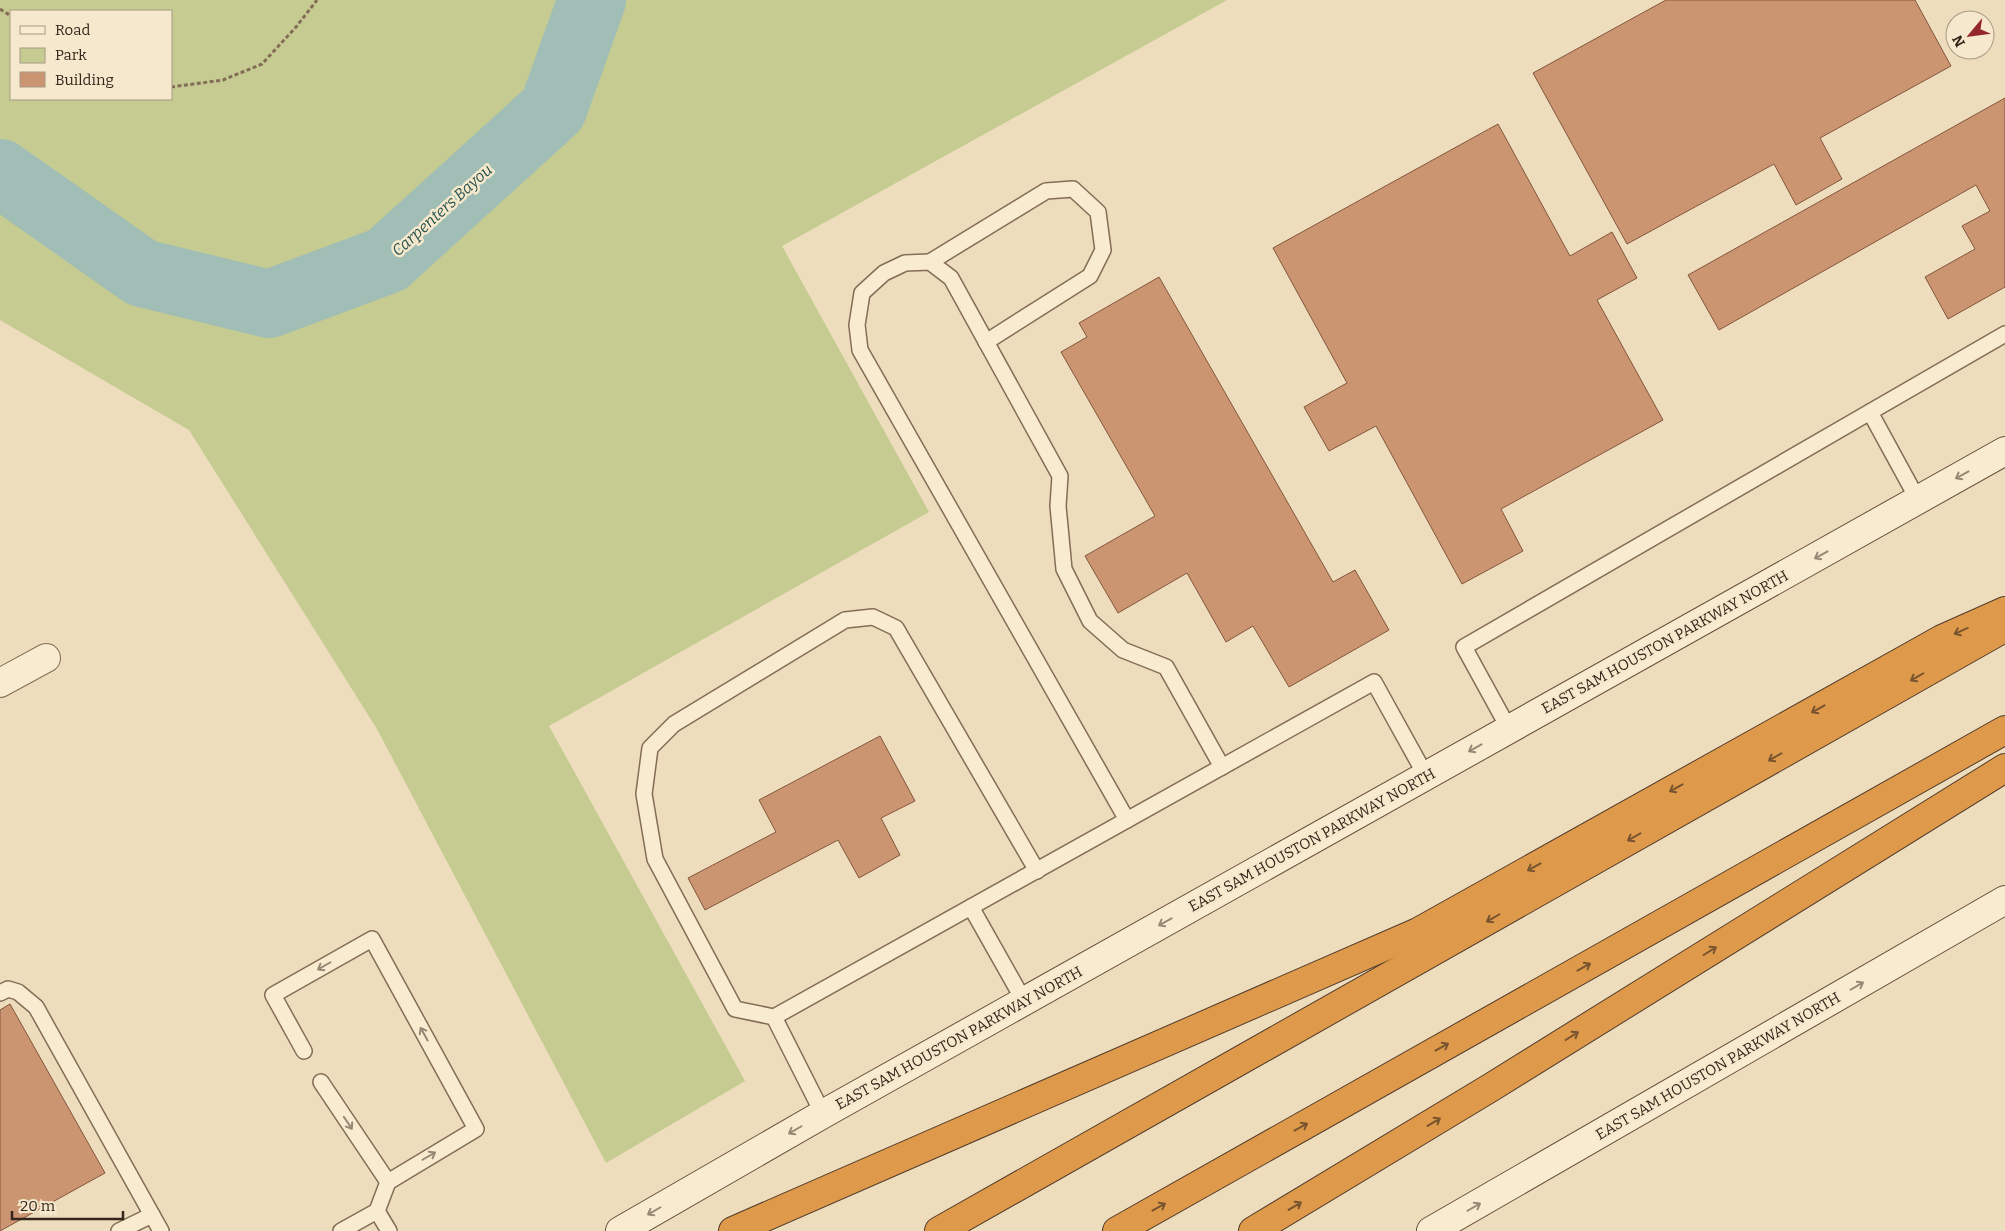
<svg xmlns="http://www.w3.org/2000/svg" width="2005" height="1231" font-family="Bitter,serif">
<rect width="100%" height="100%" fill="#edddbc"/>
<path fill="#c5cb91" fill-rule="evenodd" d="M 0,0 L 1227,0 L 782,246 L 929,512 L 549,726 L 745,1081 L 606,1163 L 377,729 L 189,430 L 0,320 ZM 11,11 L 171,11 L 171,99 L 11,99 Z"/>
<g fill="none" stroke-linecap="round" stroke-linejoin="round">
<path stroke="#a0beb5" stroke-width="68" d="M 0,173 L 142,273 L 269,304 L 387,260 L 553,109 L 592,0"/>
</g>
<g fill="#cb9572" stroke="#83563c">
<path d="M 1666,0 L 1915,0 L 1951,66 L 1820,138 L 1842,179 L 1796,205 L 1774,164 L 1627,244 L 1533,73 Z"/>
<path d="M 2005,98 L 2005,287 L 1948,319 L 1925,277 L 1975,249 L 1962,226 L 1990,211 L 1976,185 L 1719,330 L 1688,275 Z"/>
<path d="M 1498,124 L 1570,256 L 1612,232 L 1637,278 L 1597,300 L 1663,420 L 1501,509 L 1523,551 L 1462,584 L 1376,426 L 1329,451 L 1304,407 L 1347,383 L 1273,248 Z"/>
<path d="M 1159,277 L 1333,582 L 1355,570 L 1389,630 L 1289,687 L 1253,626 L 1226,642 L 1187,573 L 1118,613 L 1085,556 L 1155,516 L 1061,352 L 1087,337 L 1079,323 Z"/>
<path d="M 880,736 L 915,801 L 881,818 L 900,855 L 859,878 L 838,840 L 705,910 L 688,878 L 776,832 L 759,800 Z"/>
<path d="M 10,1004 L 105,1173 L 0,1231 L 0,1010 Z"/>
</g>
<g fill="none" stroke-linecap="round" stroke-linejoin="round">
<defs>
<g id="lane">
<path d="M 930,262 L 1046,191 L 1073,189 L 1098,212 L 1103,250 L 1090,276 L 986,342"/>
<path d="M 1870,412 L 2005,334"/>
<path d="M 1509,729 L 1464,647 L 1870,412 L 1918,500"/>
<path d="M 1127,820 L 860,350 L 857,325 L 862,293 L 884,273 L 905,263 L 930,262 L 951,278 L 1060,476 L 1058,506 L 1064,569 L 1090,621 L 1123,650 L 1166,667 L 1222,767"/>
<path d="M 971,907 L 1024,1001"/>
<path d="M 0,993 L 8,989 L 18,992 L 36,1007 L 152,1215"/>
<path d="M 774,1017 L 735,1009 L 655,859 L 644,794 L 650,748 L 674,724 L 845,620 L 873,617 L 896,628 L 1037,871"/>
<path d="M 304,1051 L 273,995 L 372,939 L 476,1129 L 388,1182 L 377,1211 L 341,1231"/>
<path d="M 321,1082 L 388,1182"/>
<path d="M 823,1114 L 774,1017 L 1374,682 L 1426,776"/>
<path d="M 377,1211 L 389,1231"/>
<path d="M 119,1231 L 152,1215 L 161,1231"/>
</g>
<path id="street" d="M 0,683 L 46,658"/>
<g id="secondary">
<path d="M 620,1231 L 823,1114 L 2005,451"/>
<path d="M 1431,1231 L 2005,900"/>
</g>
<g id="highway">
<path d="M 733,1231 L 1418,932 L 1942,639 L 2005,611"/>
<path d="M 939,1231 L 1999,631"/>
<path d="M 1117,1231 L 2005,730"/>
<path d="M 1253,1231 L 1490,1088 L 2005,768"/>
</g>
</defs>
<use href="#lane" stroke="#846d56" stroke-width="18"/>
<use href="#street" stroke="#846d56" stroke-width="30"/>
<use href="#secondary" stroke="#664f3a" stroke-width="30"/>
<use href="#highway" stroke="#523c2b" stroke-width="30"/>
<g stroke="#846d56" stroke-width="3" stroke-dasharray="4 2.5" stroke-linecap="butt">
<path d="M 0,9 L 11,16"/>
<path d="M 171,87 L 223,80 L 262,64 L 296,27 L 317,0"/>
</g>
<use href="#lane" stroke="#f8ebcf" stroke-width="15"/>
<use href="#street" stroke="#f8ebcf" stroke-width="28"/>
<use href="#secondary" stroke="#f8ebcf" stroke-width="28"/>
<use href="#highway" stroke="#de994b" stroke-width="28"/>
</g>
<defs><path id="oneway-shaft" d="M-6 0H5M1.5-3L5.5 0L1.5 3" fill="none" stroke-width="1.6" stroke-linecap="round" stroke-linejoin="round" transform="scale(1.25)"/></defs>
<g stroke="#968875">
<use href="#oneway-shaft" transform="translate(1962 475) rotate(151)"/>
<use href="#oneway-shaft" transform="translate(1821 555) rotate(151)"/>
<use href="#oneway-shaft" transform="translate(1475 748) rotate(151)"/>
<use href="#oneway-shaft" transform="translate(1165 922) rotate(151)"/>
<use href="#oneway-shaft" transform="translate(324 966) rotate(150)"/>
<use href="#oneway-shaft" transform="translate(1857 986) rotate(-30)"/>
<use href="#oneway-shaft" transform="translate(424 1034) rotate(-119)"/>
<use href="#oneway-shaft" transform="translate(348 1123) rotate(56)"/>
<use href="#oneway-shaft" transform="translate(795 1130) rotate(150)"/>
<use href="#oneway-shaft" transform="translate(429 1156) rotate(-30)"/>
<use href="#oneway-shaft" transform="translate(1474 1207) rotate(-30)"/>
<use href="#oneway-shaft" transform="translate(654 1211) rotate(150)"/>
</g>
<g stroke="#78542e">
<use href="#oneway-shaft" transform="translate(1961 631) rotate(156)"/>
<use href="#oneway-shaft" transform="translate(1917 677) rotate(150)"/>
<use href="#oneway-shaft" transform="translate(1818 709) rotate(151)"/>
<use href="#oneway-shaft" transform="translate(1775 757) rotate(150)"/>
<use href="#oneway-shaft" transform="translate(1676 788) rotate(151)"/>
<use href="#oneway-shaft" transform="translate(1634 837) rotate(150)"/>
<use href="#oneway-shaft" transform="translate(1534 867) rotate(151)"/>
<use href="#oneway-shaft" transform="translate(1493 918) rotate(150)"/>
<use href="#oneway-shaft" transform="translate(1710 951) rotate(-32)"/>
<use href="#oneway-shaft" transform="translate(1584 967) rotate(-29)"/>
<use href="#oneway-shaft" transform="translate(1572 1036) rotate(-32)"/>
<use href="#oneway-shaft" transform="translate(1442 1047) rotate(-29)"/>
<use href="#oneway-shaft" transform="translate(1434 1122) rotate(-31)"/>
<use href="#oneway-shaft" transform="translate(1301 1127) rotate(-29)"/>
<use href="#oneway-shaft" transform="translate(1295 1206) rotate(-31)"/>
<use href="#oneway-shaft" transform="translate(1159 1207) rotate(-29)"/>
</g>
<g text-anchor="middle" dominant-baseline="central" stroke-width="5" stroke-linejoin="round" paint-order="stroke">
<g font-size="15" fill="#34261b" stroke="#f5e8cc">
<text transform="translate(1665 642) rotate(-29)">EAST SAM HOUSTON PARKWAY NORTH</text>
<text transform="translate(1312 840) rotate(-29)">EAST SAM HOUSTON PARKWAY NORTH</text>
<text transform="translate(959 1038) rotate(-29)">EAST SAM HOUSTON PARKWAY NORTH</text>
<text transform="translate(1718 1066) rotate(-30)">EAST SAM HOUSTON PARKWAY NORTH</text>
</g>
<g font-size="16" font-style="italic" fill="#2a5450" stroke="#f5e8cc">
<text transform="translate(442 210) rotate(-42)">Carpenters Bayou</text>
</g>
</g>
<rect x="10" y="10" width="162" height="90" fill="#f5e8cc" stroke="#a89a85"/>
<rect x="20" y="26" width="25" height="8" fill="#f8ebcf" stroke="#a89a85"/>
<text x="55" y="35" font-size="15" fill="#34261b">Road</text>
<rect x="20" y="48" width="25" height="15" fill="#c5cb91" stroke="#a89a85"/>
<text x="55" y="60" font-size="15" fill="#34261b">Park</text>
<rect x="20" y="72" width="25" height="15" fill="#cb9572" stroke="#a89a85"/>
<text x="55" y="85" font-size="15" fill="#34261b">Building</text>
<g transform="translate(1970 35) rotate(241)"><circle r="24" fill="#f5e8cc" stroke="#a89a85"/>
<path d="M0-4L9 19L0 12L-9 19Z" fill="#93272a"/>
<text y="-8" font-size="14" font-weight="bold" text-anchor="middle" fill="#34261b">N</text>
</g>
<path d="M12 1211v8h111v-8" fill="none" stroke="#34261b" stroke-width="2.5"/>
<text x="20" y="1211" font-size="15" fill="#34261b" stroke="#f5e8cc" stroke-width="4" paint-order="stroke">20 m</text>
</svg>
